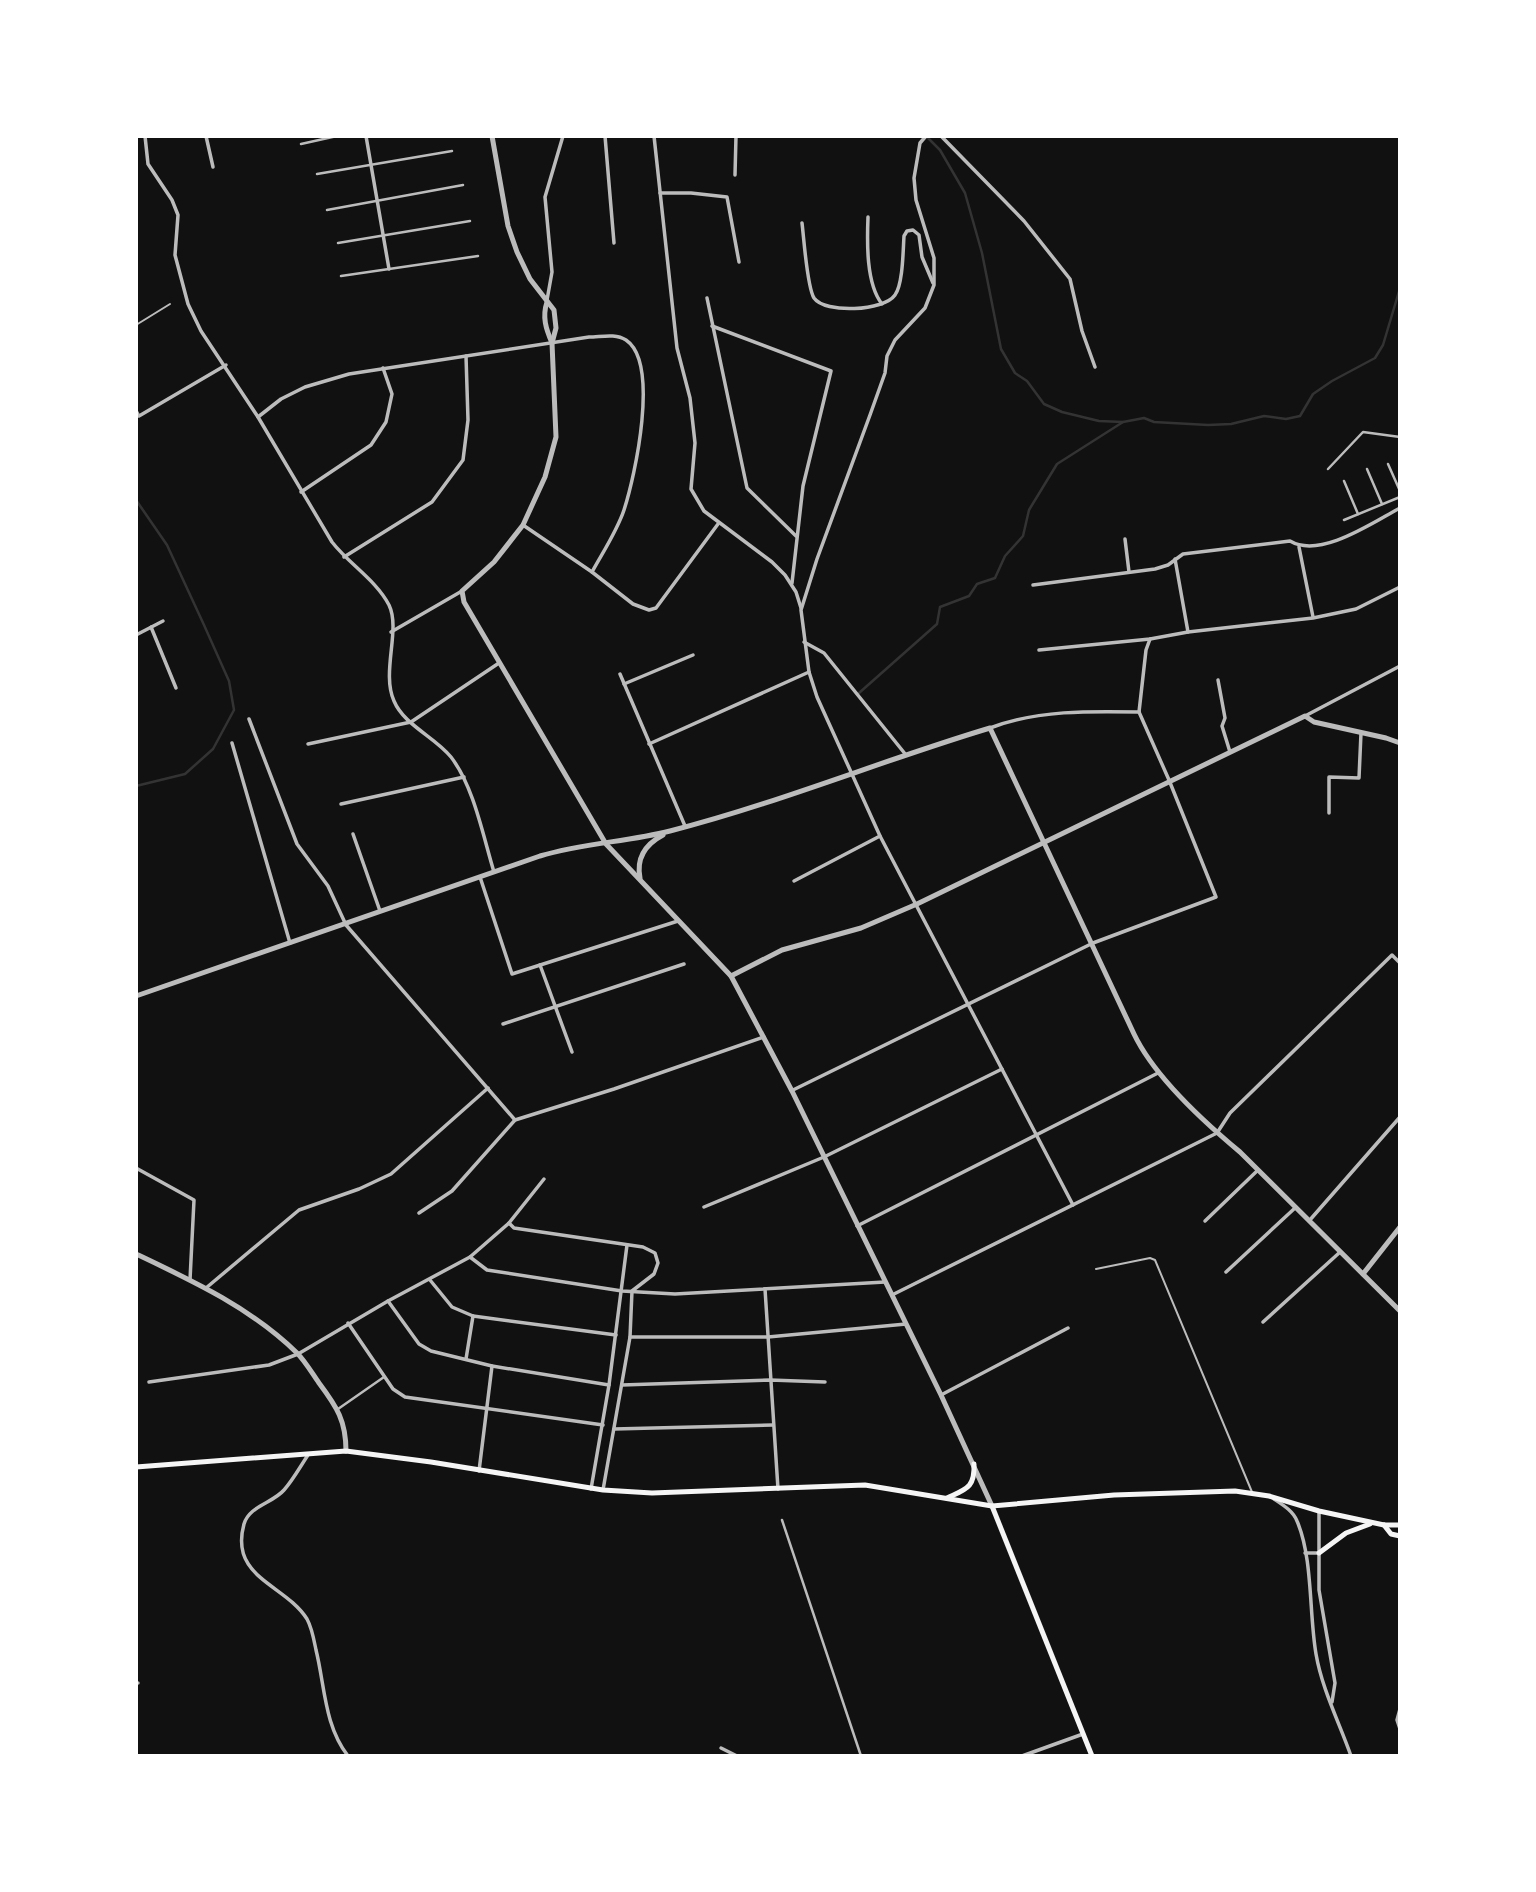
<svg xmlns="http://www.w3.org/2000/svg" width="1536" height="1892" font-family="Inter,sans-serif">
<rect width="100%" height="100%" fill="#111"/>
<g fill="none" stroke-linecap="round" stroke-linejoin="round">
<g stroke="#333" stroke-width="2.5">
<path d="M 926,136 L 940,150 L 965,193 L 982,253 L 1001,349 L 1015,373 L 1027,381 L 1044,404 L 1062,412 L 1099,421 L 1123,422 L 1144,418 L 1154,422 L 1208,425 L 1231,424 L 1264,416 L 1286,419 L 1300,416 L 1313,394 L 1332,381 L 1375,358 L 1383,345 L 1400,288"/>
<path d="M 136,500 L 167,545 L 204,625 L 229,681 L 234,710 L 213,749 L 185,774 L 136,786"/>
<path d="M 859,693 L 937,624 L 940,607 L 969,596 L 977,584 L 995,578 L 1005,556 L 1023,536 L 1029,510 L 1057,464 L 1123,422"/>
</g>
<g stroke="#bcbcbc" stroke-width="2">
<path d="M 136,325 L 170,304"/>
<path d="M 136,409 L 139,415"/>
<path d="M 1096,1269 L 1150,1258 L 1155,1260 L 1252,1492"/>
</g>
<g stroke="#bcbcbc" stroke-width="2.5">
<path d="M 301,144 L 337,136"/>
<path d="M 317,174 L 452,151"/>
<path d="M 327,210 L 463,185"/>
<path d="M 338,243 L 470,221"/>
<path d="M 341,276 L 478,256"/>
<path d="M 1388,464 L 1400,491"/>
<path d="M 1328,469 L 1363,432 L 1400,437"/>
<path d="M 1367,469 L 1382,504"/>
<path d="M 1344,481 L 1358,514"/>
<path d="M 1344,520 L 1400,497"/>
<path d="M 338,1409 L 384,1377"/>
<path d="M 782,1520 L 861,1756"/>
</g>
<g stroke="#bcbcbc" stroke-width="3.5">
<path d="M 145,136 L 148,164 L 172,200 L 178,215 L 175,255 L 188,304 L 201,331 L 258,417 L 332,542 C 349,564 376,580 389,605 C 401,630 381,672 394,701 C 404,725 435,737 451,757 C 474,787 483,836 494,872"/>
<path d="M 206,136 L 213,167"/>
<path d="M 366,136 L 389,269"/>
<path d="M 605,136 L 614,243"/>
<path d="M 654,136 L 677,348 L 690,398 L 695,443 L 691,489 L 704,511 L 772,562 L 785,575 L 796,592 L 801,608"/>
<path d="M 926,136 L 920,143 L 914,178 L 916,200 L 934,258 L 934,285 L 925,308 L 895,340 L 887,356 L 885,373 L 870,415 L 817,559 L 801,610 L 809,672 L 817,697 L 880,836 L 1073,1205"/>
<path d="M 941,136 L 1024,221 L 1070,279 L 1082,331 L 1095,367"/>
<path d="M 735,175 L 736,136"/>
<path d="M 660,193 L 691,193 L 727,197 L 739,262"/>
<path d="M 868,217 C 867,242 866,284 882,304"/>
<path d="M 802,223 C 804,239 807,287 814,298 C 825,314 884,311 895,295 C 903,284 903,251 904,236 L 907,231 L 913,230 L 919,235 L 922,257 L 933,283"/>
<path d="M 707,298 L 747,488 L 796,536"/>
<path d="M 547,300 L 552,272 L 545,197 L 563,136"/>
<path d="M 712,326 L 831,371 L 803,486 L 792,583"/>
<path d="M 139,416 L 226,365"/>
<path d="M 258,417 L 281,399 L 305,387 L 349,374 L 589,337 C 601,337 615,333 626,340 C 660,363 635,476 624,510 C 617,531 603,552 592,572"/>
<path d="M 301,492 L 371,445 L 386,422 L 392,394 L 383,368"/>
<path d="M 523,525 L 592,572 L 633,604 L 649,610 L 656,608 L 718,524"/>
<path d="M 1125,539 L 1129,572"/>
<path d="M 1299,547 L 1313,617"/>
<path d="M 344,557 L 432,502 L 463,460 L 468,420 L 466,356"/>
<path d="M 1175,559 L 1188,632"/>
<path d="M 1033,585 L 1155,569 L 1168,565 L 1183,554 L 1290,541 C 1320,559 1372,523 1400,508"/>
<path d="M 151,627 L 176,688"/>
<path d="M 391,632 L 462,591"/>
<path d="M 136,635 L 163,621"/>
<path d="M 804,642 L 824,653 L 906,755"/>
<path d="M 1039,650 L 1150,639 L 1188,632 L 1313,618 L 1356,609 L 1400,587"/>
<path d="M 620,674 L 685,826"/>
<path d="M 1218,680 L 1225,718 L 1222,726 L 1230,752"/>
<path d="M 624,684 L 693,655"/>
<path d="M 1139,712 L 1146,650 L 1150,639"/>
<path d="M 1305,716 L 1400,666"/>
<path d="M 249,719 L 297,844 L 328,886 L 346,925 L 515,1120"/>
<path d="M 990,728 C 1036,710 1091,711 1139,712"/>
<path d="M 232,743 L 290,943"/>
<path d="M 308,744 L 411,722 L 499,663"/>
<path d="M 649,744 L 809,672"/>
<path d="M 341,804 L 464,777"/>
<path d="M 1329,813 L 1329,777 L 1359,778 L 1361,733"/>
<path d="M 353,834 L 380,911"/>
<path d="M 480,877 L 512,974 L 678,921"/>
<path d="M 794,881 L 880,836"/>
<path d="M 540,965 L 572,1052"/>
<path d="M 503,1024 L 684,964"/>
<path d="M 793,1090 L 1093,943 L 1216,897 L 1169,780 L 1139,712"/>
<path d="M 136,1168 L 194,1200 L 190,1280"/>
<path d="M 704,1207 L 824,1157 L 1002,1069"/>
<path d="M 419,1213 L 452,1191 L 515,1120 L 614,1089 L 764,1037"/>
<path d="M 1205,1221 L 1258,1170"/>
<path d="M 1309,1221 L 1400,1117"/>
<path d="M 509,1223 L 514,1228 L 643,1247 L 655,1253 L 658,1263 L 654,1274 L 632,1291 L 630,1337 L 603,1490"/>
<path d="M 857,1226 L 1158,1073"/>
<path d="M 470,1257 L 487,1270 L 622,1291 L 675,1294 L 885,1282"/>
<path d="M 1226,1272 L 1295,1208"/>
<path d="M 430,1280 L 452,1307 L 473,1316 L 616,1335"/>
<path d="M 206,1288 L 299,1210 L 359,1189 L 391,1174 L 488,1088"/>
<path d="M 765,1289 L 778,1489"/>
<path d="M 892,1295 L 1217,1133 L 1230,1113 L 1392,955 L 1400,963"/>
<path d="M 388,1301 L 419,1344 L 431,1351 L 492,1366 L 609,1385"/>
<path d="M 1263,1322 L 1339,1253"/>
<path d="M 348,1323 L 393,1389 L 405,1397 L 603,1425"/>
<path d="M 630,1337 L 768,1337 L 906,1324"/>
<path d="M 466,1359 L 473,1316"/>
<path d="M 149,1382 L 269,1365 L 298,1354 L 388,1301 L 470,1257 L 509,1223 L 544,1179"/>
<path d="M 622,1385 L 770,1380 L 825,1382"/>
<path d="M 941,1395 L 1068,1328"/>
<path d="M 614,1429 L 773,1425"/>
<path d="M 308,1455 C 300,1467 293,1480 284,1490 C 273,1503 249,1506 244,1524 C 229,1578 285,1584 307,1619 C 312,1628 314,1640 316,1650 C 325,1686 324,1725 348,1756"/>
<path d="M 479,1471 L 492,1366"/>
<path d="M 591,1489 L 609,1385 L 627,1245"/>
<path d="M 1274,1499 C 1283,1505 1293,1511 1297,1521 C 1313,1558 1309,1614 1316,1654 C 1322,1689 1339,1722 1351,1756"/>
<path d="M 1319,1512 L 1319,1590 L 1335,1683 L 1332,1702"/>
<path d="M 1305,1553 L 1319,1553"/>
<path d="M 136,1683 L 138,1683"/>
<path d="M 1400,1709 L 1397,1720 L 1400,1729"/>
<path d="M 721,1748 L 737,1756"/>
<path d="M 1022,1756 L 1083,1734"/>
</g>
<g stroke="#bcbcbc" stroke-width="5">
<path d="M 492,136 L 508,226 L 517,252 L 530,279 L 554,310 L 556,328 L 552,343 L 556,437 L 545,477 L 523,525 L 494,562 L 462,591 L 464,602 L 606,844 L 731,976 L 792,1091 L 941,1395 L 992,1506"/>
<path d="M 547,302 C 542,317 546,329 552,343"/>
<path d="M 640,878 C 636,858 646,844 663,835"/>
<path d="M 731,976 L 782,950 L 861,928 L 917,904 L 1305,716 L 1314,722 L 1386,738 L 1400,743"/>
<path d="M 136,996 L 540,856 C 583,843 627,842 670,831 C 779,803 883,760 990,728 L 1134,1034 C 1154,1076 1204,1122 1240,1152 L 1400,1311"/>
<path d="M 136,1254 C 193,1281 251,1308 297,1353 C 305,1361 312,1373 319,1383 C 337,1407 346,1421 346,1451"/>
<path d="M 1363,1274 L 1400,1227"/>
</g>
<g stroke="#f5f5f5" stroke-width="5">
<path d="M 136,1467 L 346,1451 L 431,1462 L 603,1490 L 652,1493 L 865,1485 L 992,1506 L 1114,1495 L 1235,1491 L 1269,1496 L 1319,1511 L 1384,1525 L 1400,1525"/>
<path d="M 947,1498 C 966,1489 975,1488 974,1464"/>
<path d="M 992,1506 L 1092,1756"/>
<path d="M 1384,1525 L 1391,1534 L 1400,1536"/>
<path d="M 1319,1553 L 1346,1533 L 1370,1524"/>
</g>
</g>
<rect width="1536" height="1892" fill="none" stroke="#ffffff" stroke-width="276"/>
</svg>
